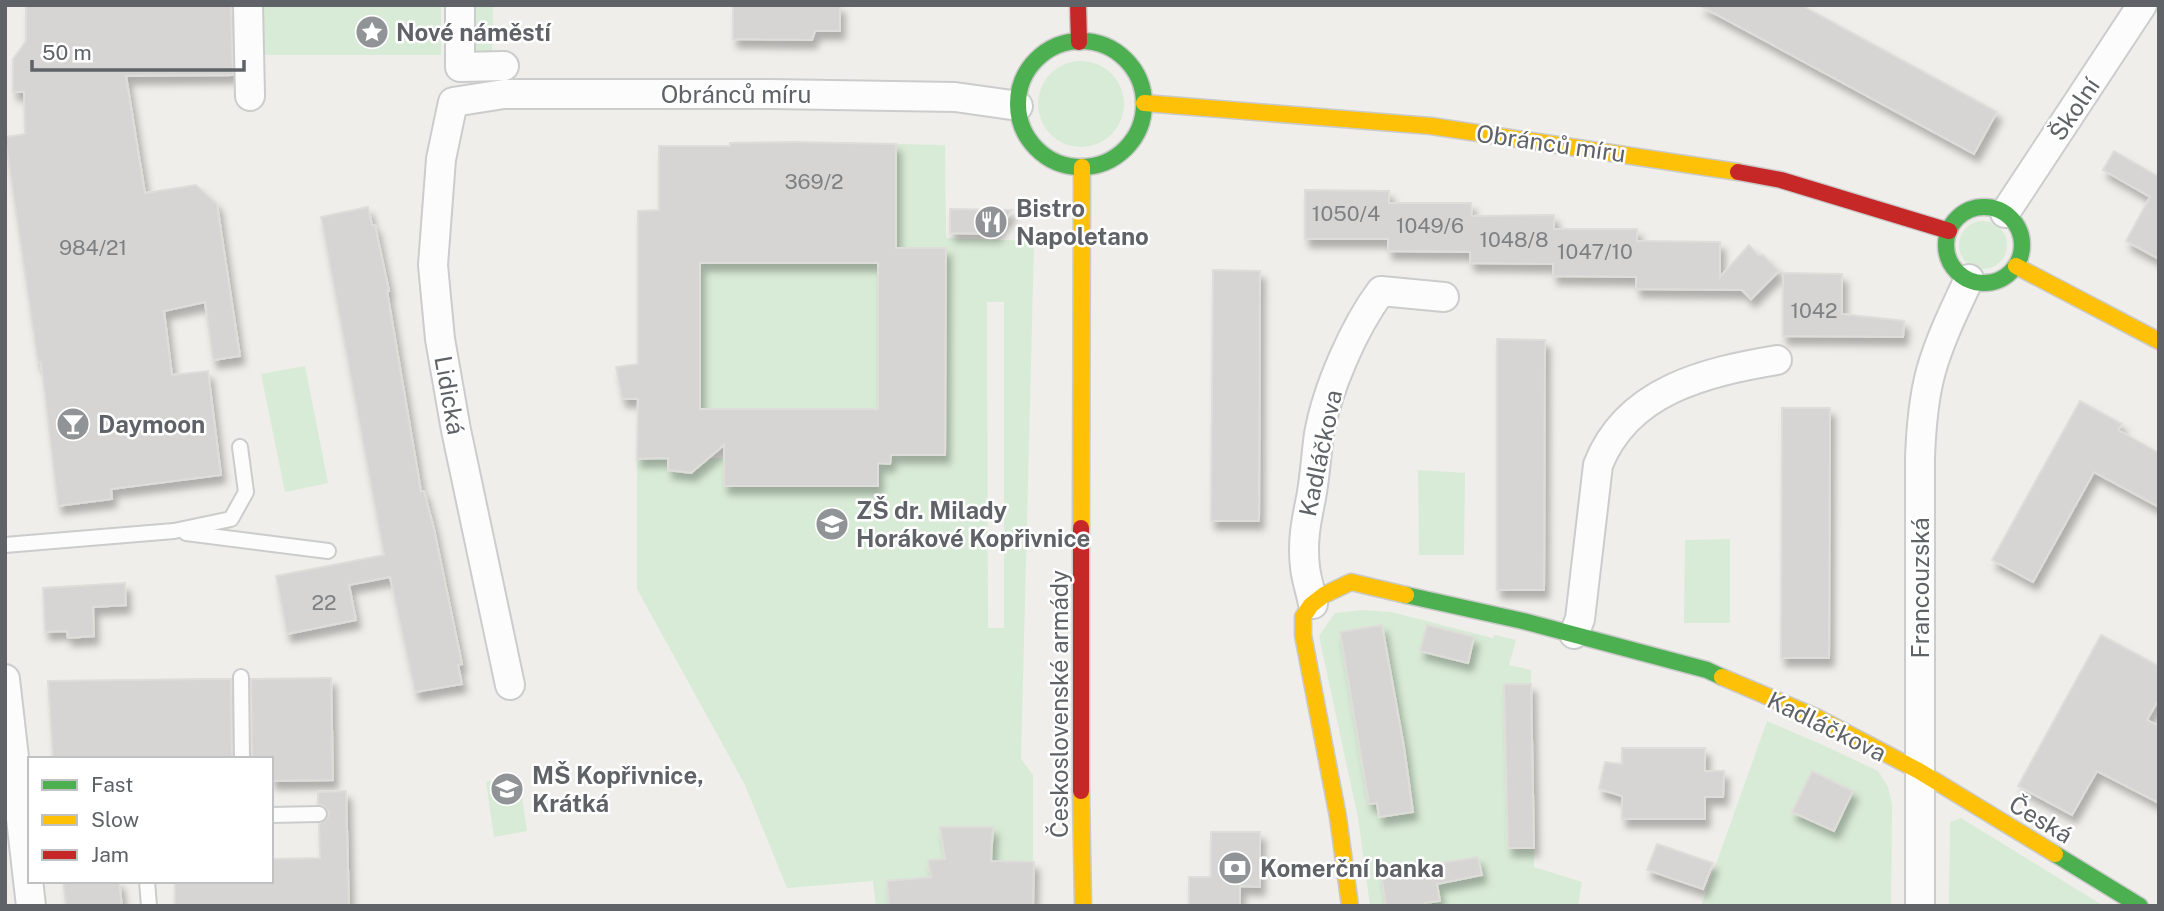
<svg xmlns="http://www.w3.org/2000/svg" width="2164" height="911" font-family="'Public Sans',sans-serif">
<defs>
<filter id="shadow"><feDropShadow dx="4.5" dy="8" stdDeviation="3.5" flood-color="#0004"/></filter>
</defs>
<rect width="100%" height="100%" fill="#efeeea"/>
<g fill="#d8ebd6" fill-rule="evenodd">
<path d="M 259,5 L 441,5 L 441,55 L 258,55 Z"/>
<path d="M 474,5 L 493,5 L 492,60 L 474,59 Z"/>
<circle cx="1081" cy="104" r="43"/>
<path d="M 896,144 L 945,145 L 946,238 L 1032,241 L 1034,244 L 1021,759 L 1033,775 L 1033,906 L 876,906 L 873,881 L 787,888 L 745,785 L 637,589 L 637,459 L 668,457 L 668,470 L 691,473 L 693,458 L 724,458 L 724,486 L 877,486 L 878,463 L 890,464 L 891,455 L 945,455 L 891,248 L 896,211 ZM 987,302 L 1004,302 L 1004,628 L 988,628 Z"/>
<circle cx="1983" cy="245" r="24"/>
<path d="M 700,263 L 878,263 L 878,409 L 700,442 Z"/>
<path d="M 305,366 L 328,483 L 285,492 L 261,374 Z"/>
<path d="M 1418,470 L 1465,473 L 1464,555 L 1419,555 Z"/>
<path d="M 1730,539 L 1730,623 L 1684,623 L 1685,540 Z"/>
<path d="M 1362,610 L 1391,612 L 1493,638 L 1495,635 L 1516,640 L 1509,665 L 1531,670 L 1531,684 L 1504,685 L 1507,848 L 1534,848 L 1534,867 L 1582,882 L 1578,906 L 1370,906 L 1358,818 L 1319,636 L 1335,613 Z"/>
<path d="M 1767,721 L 1825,746 L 1878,771 L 1888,787 L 1892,805 L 1891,906 L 1701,906 Z"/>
<path d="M 519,776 L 527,831 L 494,837 L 486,782 Z"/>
<path d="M 1961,818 L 2104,906 L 1949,906 L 1950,822 Z"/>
</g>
<g fill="#d6d5d3" stroke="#deddd9" stroke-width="2" fill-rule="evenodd" filter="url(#shadow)">
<path d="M 26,5 L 231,5 L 233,75 L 126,76 L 145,193 L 196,185 L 217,204 L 240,356 L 213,360 L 205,302 L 164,311 L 172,375 L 208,371 L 221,475 L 111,489 L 112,499 L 58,506 L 41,362 L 38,363 L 5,137 L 25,134 L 24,92 L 13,92 L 13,59 L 26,41 Z"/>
<path d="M 733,5 L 840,5 L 840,31 L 815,31 L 812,40 L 733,39 Z"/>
<path d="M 1699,5 L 1801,5 L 1997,112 L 1974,154 Z"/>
<path d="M 791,142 L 896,144 L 896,248 L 946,248 L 945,455 L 891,455 L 890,464 L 878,463 L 878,486 L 724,486 L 724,445 L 691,473 L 668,470 L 668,458 L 637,459 L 638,399 L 622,399 L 616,367 L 638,364 L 638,211 L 659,210 L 659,146 L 730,146 L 730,143 ZM 700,263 L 878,263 L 878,409 L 700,409 Z"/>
<path d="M 2114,151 L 2159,177 L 2159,259 L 2126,241 L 2150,197 L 2103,170 Z"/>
<path d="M 1305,190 L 1389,191 L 1389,203 L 1471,203 L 1472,216 L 1554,215 L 1554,229 L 1637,229 L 1637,241 L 1720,242 L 1720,277 L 1749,245 L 1758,255 L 1763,255 L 1779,271 L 1751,299 L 1742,290 L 1636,289 L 1636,277 L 1553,276 L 1553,264 L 1470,263 L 1470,252 L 1388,251 L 1388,239 L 1305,239 Z"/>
<path d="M 368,207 L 372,225 L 375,225 L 389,291 L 387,291 L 421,491 L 424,491 L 434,529 L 462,664 L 458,665 L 462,684 L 415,692 L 390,577 L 349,585 L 356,620 L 287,634 L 276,576 L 384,555 L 321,217 Z"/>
<path d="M 950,209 L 1012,210 L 995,234 L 950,233 Z"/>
<path d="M 1213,270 L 1260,271 L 1259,521 L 1211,521 Z"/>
<path d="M 1783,273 L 1842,274 L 1842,314 L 1904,321 L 1903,337 L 1783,336 Z"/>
<path d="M 1497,339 L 1545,340 L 1544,590 L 1497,590 Z"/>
<path d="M 2080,401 L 2122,424 L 2118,430 L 2159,453 L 2159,507 L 2094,472 L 2033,582 L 1992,560 Z"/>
<path d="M 1782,408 L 1830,408 L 1829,658 L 1781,658 Z"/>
<path d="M 125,583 L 126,605 L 93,607 L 94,636 L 68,638 L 67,631 L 45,632 L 43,588 Z"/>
<path d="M 1382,625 L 1404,747 L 1413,812 L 1379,817 L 1377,803 L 1369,804 L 1340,632 Z"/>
<path d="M 1427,625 L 1474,637 L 1468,663 L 1420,651 Z"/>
<path d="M 2101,635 L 2159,666 L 2159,699 L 2147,720 L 2159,726 L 2159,803 L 2097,771 L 2072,815 L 2018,786 Z"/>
<path d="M 331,678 L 333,780 L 271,781 L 271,759 L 252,759 L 251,679 Z"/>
<path d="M 210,679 L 231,679 L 232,759 L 53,759 L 48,681 Z"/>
<path d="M 1504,684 L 1531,684 L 1534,848 L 1508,848 Z"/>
<path d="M 1622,748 L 1705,748 L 1705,771 L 1724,771 L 1723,797 L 1705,797 L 1705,819 L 1622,819 L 1622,796 L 1599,789 L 1605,762 L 1622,764 Z"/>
<path d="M 1812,771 L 1853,791 L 1834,831 L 1792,812 Z"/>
<path d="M 346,791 L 349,906 L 175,906 L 175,881 L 271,881 L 271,859 L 320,858 L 319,824 L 327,819 L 329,813 L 324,806 L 318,804 L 318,792 Z"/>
<path d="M 940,827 L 993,827 L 991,861 L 1034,862 L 1033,906 L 889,906 L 887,881 L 931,877 L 928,860 L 945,859 Z"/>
<path d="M 1211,832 L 1260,832 L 1260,887 L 1240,886 L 1240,906 L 1189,906 L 1189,877 L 1211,877 Z"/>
<path d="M 1657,844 L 1713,863 L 1703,889 L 1647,870 Z"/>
<path d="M 1478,857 L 1482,875 L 1437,884 L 1440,901 L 1425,903 L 1426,906 L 1386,906 L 1381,873 Z"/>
<path d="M 63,881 L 119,881 L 122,906 L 66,906 Z"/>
</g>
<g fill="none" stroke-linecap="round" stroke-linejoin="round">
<defs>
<g id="lane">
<path d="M 186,533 L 328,551"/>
<path d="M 5,545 L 174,531 L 231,519 L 246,492 L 240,447"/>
<path d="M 241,677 L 242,759"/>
<path d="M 271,815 L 319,814"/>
<path d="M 147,881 L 149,906"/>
</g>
<g id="street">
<path d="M 248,5 L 250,96"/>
<path d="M 460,5 L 460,67 L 504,66"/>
<path d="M 2005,213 L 2142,5"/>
<path d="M 1313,604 C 1311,592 1306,579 1305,567 C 1302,542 1306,522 1311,498 C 1315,477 1316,455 1319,434 C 1327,389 1354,327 1381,291 L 1444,297"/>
<path d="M 1574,634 L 1580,619 L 1598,465 C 1627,390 1706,372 1777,360"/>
<path d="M 5,679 L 31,906"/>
<path d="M 510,685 L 456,430 L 440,339 L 433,265 L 441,159 L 453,102 L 504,94 L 771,94 L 955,97 L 1018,106"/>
<path d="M 1920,906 L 1920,458 C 1921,429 1923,400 1931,371 C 1940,339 1955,309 1969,279"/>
</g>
<g id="fast">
<circle cx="1081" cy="104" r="63"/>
<circle cx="1984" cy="245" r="38"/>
<path d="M 1406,595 L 1523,621 L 1707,670 L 1722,677"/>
<path d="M 2055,854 L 2140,906"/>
</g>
<g id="slow">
<path d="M 1144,103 L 1431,126 L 1738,172"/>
<path d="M 2016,266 L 2159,341"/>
<path d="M 1081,528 L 1082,167"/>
<path d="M 1722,677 L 1816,717 L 1919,771 L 2055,854"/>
<path d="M 1081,791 L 1083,906"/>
<path d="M 1350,906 L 1338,817 L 1303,635 L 1303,617 L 1311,605 L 1324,595 L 1351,582 L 1406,595"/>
</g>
<g id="jam">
<path d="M 1078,5 L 1079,42"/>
<path d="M 1738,172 L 1781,180 L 1949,231"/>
<path d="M 1081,528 L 1081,791"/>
</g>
</defs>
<use href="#lane" stroke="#cbcccc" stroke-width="18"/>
<use href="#street" stroke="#cbcccc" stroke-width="32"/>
<use href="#fast" stroke="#cacacb" stroke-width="19"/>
<use href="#slow" stroke="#cacacb" stroke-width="19"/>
<use href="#jam" stroke="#cacacb" stroke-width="19"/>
<use href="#lane" stroke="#fdfcfc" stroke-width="14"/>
<use href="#street" stroke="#fdfcfc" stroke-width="28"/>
<use href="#fast" stroke="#4caf50" stroke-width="16"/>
<use href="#slow" stroke="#ffc107" stroke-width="16"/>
<use href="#jam" stroke="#c62828" stroke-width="16"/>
</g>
<defs>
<symbol id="sight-disc" viewBox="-11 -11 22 22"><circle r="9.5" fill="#919496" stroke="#fff"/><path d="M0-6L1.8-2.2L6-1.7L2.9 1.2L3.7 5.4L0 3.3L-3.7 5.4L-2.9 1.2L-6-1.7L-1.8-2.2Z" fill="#fff"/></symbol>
<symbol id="restaurant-disc" viewBox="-11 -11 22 22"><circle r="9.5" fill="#919496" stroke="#fff"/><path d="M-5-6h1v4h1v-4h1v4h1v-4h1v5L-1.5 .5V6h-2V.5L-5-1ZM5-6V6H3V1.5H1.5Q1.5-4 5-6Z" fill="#fff"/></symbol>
<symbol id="bar-disc" viewBox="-11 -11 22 22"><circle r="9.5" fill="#919496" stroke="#fff"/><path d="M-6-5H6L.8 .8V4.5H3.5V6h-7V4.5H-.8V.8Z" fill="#fff"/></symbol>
<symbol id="school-disc" viewBox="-11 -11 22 22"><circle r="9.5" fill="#919496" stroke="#fff"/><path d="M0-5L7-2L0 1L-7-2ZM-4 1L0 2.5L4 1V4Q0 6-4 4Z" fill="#fff"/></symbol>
<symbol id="bank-disc" viewBox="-11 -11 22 22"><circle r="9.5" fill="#919496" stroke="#fff"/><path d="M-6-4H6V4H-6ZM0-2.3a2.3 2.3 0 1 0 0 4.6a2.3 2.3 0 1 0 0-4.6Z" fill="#fff"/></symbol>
</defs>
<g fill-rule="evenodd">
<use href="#sight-disc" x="353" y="13" width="38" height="38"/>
<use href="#restaurant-disc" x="972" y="203" width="38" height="38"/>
<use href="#bar-disc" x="54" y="405" width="38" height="38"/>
<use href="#school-disc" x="813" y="505" width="38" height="38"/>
<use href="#school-disc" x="488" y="770" width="38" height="38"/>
<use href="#bank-disc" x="1216" y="849" width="38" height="38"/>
</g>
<g text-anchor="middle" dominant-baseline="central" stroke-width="5" stroke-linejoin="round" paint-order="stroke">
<g font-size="21" fill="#7e8184">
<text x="814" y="181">369/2</text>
<text x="1346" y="213">1050/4</text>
<text x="1430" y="225">1049/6</text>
<text x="1514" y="239">1048/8</text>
<text x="93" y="247">984/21</text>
<text x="1595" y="251">1047/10</text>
<text x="1814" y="310">1042</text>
<text x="324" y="602">22</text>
</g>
<g font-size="24" font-weight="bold" fill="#5f6368" stroke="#fff" text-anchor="start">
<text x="396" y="32">Nové náměstí</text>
<text x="1016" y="208">Bistro<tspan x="1016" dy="28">Napoletano</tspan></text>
<text x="98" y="424">Daymoon</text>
<text x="856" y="510">ZŠ dr. Milady<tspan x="856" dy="28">Horákové Kopřivnice</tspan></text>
<text x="532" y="775">MŠ Kopřivnice,<tspan x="532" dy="28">Krátká</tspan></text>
<text x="1260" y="868">Komerční banka</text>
</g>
<g font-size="24" fill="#5f6368" stroke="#fff">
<text x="736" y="94">Obránců míru</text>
<text transform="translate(2074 109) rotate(-56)">Školní</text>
<text transform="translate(1551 143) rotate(8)">Obránců míru</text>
<text transform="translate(450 395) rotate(80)">Lidická</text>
<text transform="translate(1320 453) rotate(-78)">Kadláčkova</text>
<text transform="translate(1920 588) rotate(-90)">Francouzská</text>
<text transform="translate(1059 704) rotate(-90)">Československé armády</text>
<text transform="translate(1827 726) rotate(26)">Kadláčkova</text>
<text transform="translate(2041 819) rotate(31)">Česká</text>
</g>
</g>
<rect width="2164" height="911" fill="none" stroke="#5f6368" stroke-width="14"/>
<rect x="28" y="757" width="245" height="126" fill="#ffffff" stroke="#bfc1c3" stroke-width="2"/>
<rect x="42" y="780" width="35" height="10" fill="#4caf50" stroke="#bfc1c3" stroke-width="2"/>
<text x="91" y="792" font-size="21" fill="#5f6368">Fast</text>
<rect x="42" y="815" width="35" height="10" fill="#ffc107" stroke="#bfc1c3" stroke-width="2"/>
<text x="91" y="827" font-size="21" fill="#5f6368">Slow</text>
<rect x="42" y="850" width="35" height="10" fill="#c62828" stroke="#bfc1c3" stroke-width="2"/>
<text x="91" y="862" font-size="21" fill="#5f6368">Jam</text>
<path d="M32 60v10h212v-10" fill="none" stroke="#5f6368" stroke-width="3.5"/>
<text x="42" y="60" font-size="21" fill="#5f6368" stroke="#ffffff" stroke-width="5" paint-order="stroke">50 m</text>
</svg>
